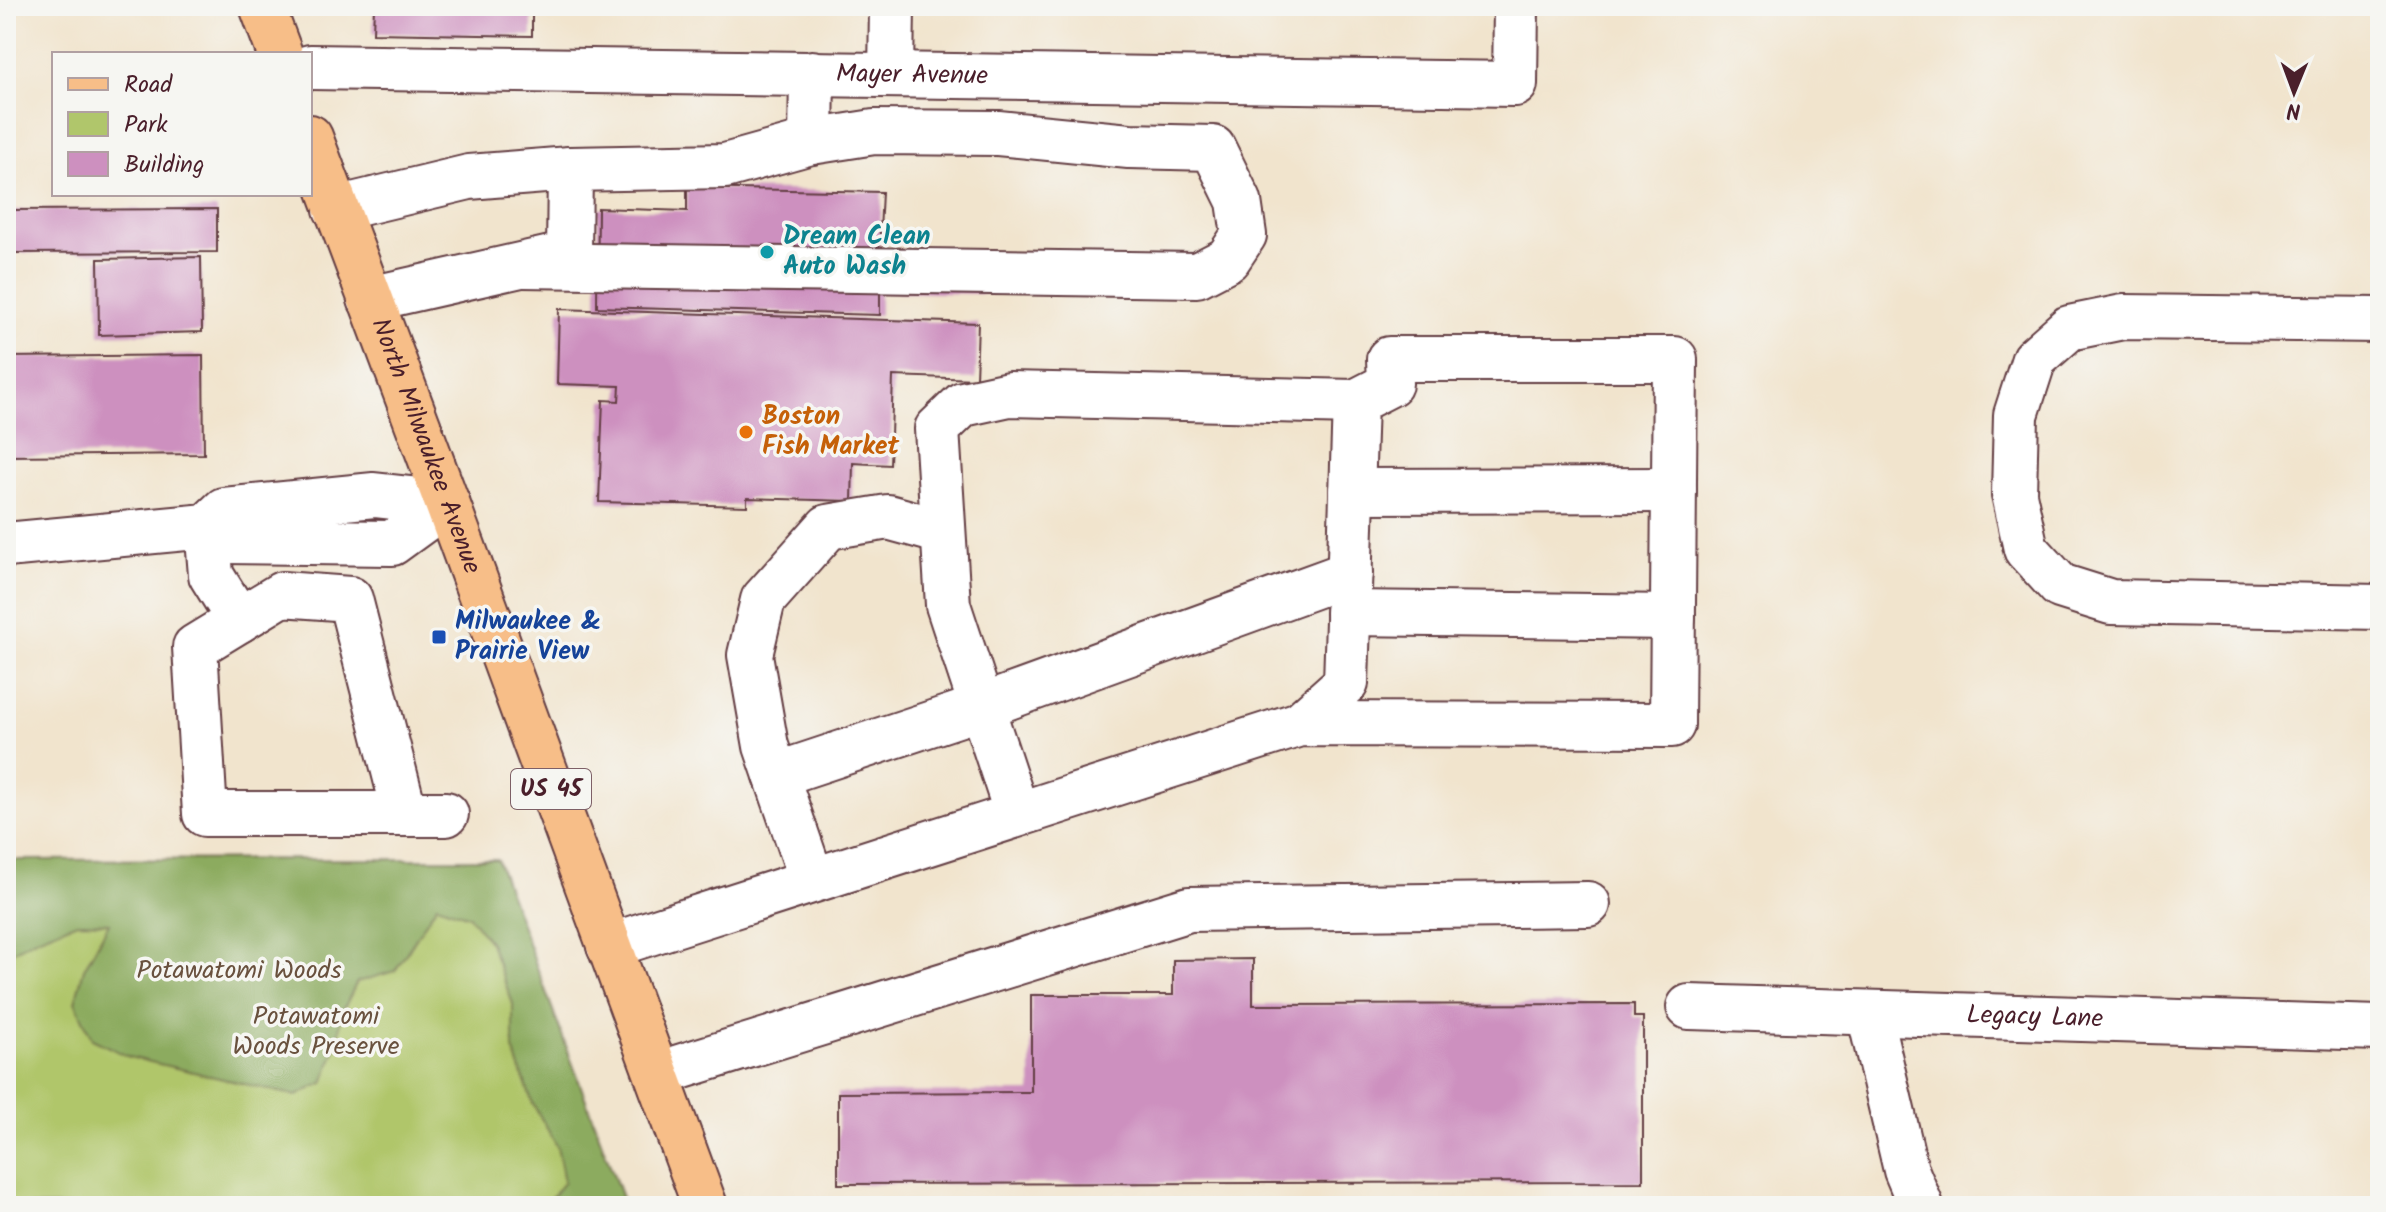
<svg xmlns="http://www.w3.org/2000/svg" width="2386" height="1212" font-family="Kalam,sans-serif">
<rect width="100%" height="100%" fill="#f6f6f2"/>
<filter id="ink" filterUnits="userSpaceOnUse"><feTurbulence type="fractalNoise" baseFrequency=".0125" numOctaves="2"/><feDisplacementMap in="SourceGraphic" scale="16" xChannelSelector="R" yChannelSelector="G"/><feConvolveMatrix kernelMatrix="1 2 1 2 8 2 1 2 1" color-interpolation-filters="sRGB"/></filter>
<filter id="wash" filterUnits="userSpaceOnUse"><feTurbulence type="fractalNoise" baseFrequency=".006" numOctaves="4" result="noise"/><feDisplacementMap in="SourceGraphic" scale="32" xChannelSelector="R" yChannelSelector="G"/><feGaussianBlur stdDeviation="1.8" result="paint"/><feColorMatrix in="noise" values="0 0 0 0 0 0 0 0 0 0 0 0 0 0 0 0 0 1.4 0 .05"/><feComposite in="paint" operator="in"/></filter>
<g filter="url(#wash)">
<rect width="100%" height="100%" fill="#f1e4cd"/>
<path fill="#b0c66b" stroke="#7d724b" stroke-width="2" d="M 497,859 L 625,1206 L 6,1206 L 6,860 Z"/>
<path fill="#8cab5f" stroke="#6b6545" stroke-width="2" d="M 497,859 L 625,1206 L 544,1206 L 564,1182 L 557,1146 L 533,1104 L 513,1049 L 513,1004 L 490,943 L 469,916 L 437,905 L 395,971 L 357,982 L 341,1014 L 338,1043 L 323,1083 L 296,1096 L 129,1057 L 92,1039 L 75,1002 L 84,969 L 109,923 L 77,922 L 35,939 L 6,955 L 6,860 Z"/>
<g id="blocks">
<g fill="#cd90bf">
<path d="M 374,6 L 532,6 L 532,36 L 373,33 Z"/>
<path d="M 687,188 L 882,192 L 879,251 L 995,253 L 994,294 L 880,292 L 880,315 L 597,307 L 598,208 L 687,211 Z"/>
<path d="M 217,209 L 217,252 L 6,253 L 6,210 Z"/>
<path d="M 201,257 L 202,332 L 99,335 L 98,259 Z"/>
<path d="M 559,309 L 978,323 L 976,379 L 893,376 L 890,465 L 853,463 L 852,501 L 747,498 L 747,506 L 599,502 L 603,400 L 619,401 L 620,386 L 557,384 Z"/>
<path d="M 203,355 L 204,454 L 6,456 L 6,357 Z"/>
<path d="M 1253,959 L 1253,1005 L 1634,1004 L 1634,1017 L 1643,1017 L 1643,1182 L 838,1184 L 838,1093 L 1031,1092 L 1031,995 L 1173,995 L 1173,960 Z"/>
</g>
</g>
</g>
<g filter="url(#ink)">
<use href="#blocks" fill-opacity="0" stroke="#633d43" stroke-width="2"/>
<g fill="none" stroke-linecap="round" stroke-linejoin="round">
<defs>
<g id="minor">
<path id="s1" d="M 310,67 L 1515,84 L 1516,6"/>
<path d="M 891,75 L 892,6"/>
<path d="M 336,209 L 469,177 L 570,169 L 725,166 L 811,142 L 812,73"/>
<path d="M 523,265 L 1197,275 L 1228,259 L 1244,235 L 1239,201 L 1213,148 L 1129,146 L 998,133 L 874,132 L 811,142"/>
<path d="M 370,299 L 569,254 L 570,169"/>
<path d="M 2380,320 L 2123,317 L 2069,328 L 2034,359 L 2016,415 L 2014,494 L 2026,549 L 2060,586 L 2111,602 L 2380,607"/>
<path d="M 1352,491 L 1674,490"/>
<path d="M 207,526 L 225,541 L 392,543 L 447,503"/>
<path d="M 207,526 L 211,575 L 239,620"/>
<path d="M 6,545 L 207,526 L 224,510 L 374,495 L 447,503"/>
<path d="M 282,594 L 350,599 L 405,814 L 205,814 L 195,647 Z"/>
<path d="M 1348,613 L 1673,617"/>
<path d="M 1300,724 L 1346,683 L 1355,402"/>
<path d="M 776,775 L 981,707 L 1350,573"/>
<path d="M 405,814 L 446,814"/>
<path d="M 812,880 L 766,746 L 750,655 L 763,600 L 828,527 L 888,517 L 943,532"/>
<path d="M 609,946 L 1300,724 L 1672,725 L 1675,359 L 1389,359 L 1390,384 L 1355,402 L 1009,394 L 963,404 L 937,429 L 948,605 L 1017,814"/>
<path id="s2" d="M 1689,1007 L 2380,1028"/>
<path d="M 1869,1013 L 1906,1170 L 1921,1206"/>
<path d="M 657,1074 L 1189,909 L 1588,904"/>
</g>
<g id="major">
<path d="M 262,6 L 280,54"/>
<path id="s3" d="M 310,137 L 447,503 L 705,1206"/>
</g>
</defs>
<use href="#minor" stroke="#633d43" stroke-width="48"/>
<use href="#major" stroke="#633d43" stroke-width="48"/>
<use href="#minor" stroke="#fff" stroke-width="44"/>
<use href="#major" stroke="#f7be88" stroke-width="44"/>
</g>
</g>
<circle fill="#0f9aa8" stroke="#f6f6f2" stroke-width="3" cx="767" cy="252" r="8"/>
<circle fill="#e8710a" stroke="#f6f6f2" stroke-width="3" cx="746" cy="432" r="8"/>
<rect fill="#1a4fb4" stroke="#f6f6f2" stroke-width="3" x="431" y="629" width="16" height="16" rx="4"/>
<g text-anchor="middle" dominant-baseline="central" stroke-width="7" stroke-linejoin="round" paint-order="stroke">
<rect fill="#f6f6f2" stroke="#7e6067" stroke-width="2" x="511" y="769" width="80" height="40" rx="6"/>
<g font-size="24" font-weight="bold" fill="#4a1f2b">
<text x="551" y="789">US 45</text>
</g>
<g font-size="26" fill="#4a1f2b" stroke="#f6f6f2">
<text stroke="none"><textPath href="#s1" startOffset="602">Mayer Avenue</textPath></text>
<text stroke="none"><textPath href="#s3" startOffset="330">North Milwaukee Avenue</textPath></text>
<text stroke="none"><textPath href="#s2" startOffset="346">Legacy Lane</textPath></text>
</g>
<g font-size="26" font-weight="bold" fill="#0d838f" stroke="#f6f6f2" text-anchor="start">
<text x="783" y="237">Dream Clean<tspan x="783" dy="30">Auto Wash</tspan></text>
</g>
<g font-size="26" font-weight="bold" fill="#c56008" stroke="#f6f6f2" text-anchor="start">
<text x="762" y="417">Boston<tspan x="762" dy="30">Fish Market</tspan></text>
</g>
<g font-size="26" font-weight="bold" fill="#164399" stroke="#f6f6f2" text-anchor="start">
<text x="455" y="622">Milwaukee &amp;<tspan x="455" dy="30">Prairie View</tspan></text>
</g>
<g font-size="26" fill="#69513e" stroke="#f6f6f2">
<text x="239" y="971">Potawatomi Woods</text>
<text x="316" y="1017">Potawatomi<tspan x="316" dy="30">Woods Preserve</tspan></text>
</g>
</g>
<rect width="2386" height="1212" fill="none" stroke="#f6f6f2" stroke-width="32"/>
<rect x="52" y="52" width="260" height="144" fill="#f6f6f2" stroke="#b1a0a2" stroke-width="2"/>
<rect x="68" y="78" width="40" height="12" fill="#f7be88" stroke="#b1a0a2" stroke-width="2"/>
<text x="124" y="92" font-size="24" fill="#4a1f2b">Road</text>
<rect x="68" y="112" width="40" height="24" fill="#b0c66b" stroke="#b1a0a2" stroke-width="2"/>
<text x="124" y="132" font-size="24" fill="#4a1f2b">Park</text>
<rect x="68" y="152" width="40" height="24" fill="#cd90bf" stroke="#b1a0a2" stroke-width="2"/>
<text x="124" y="172" font-size="24" fill="#4a1f2b">Building</text>
<g transform="translate(2294 92) rotate(181)" stroke="#f6f6f2" stroke-width="6" paint-order="stroke">
<path d="M0-6L14 30L0 20L-14 30Z" fill="#4a1f2b"/>
<text y="-12" font-size="22" font-weight="bold" text-anchor="middle" fill="#4a1f2b">N</text>
</g>
</svg>
